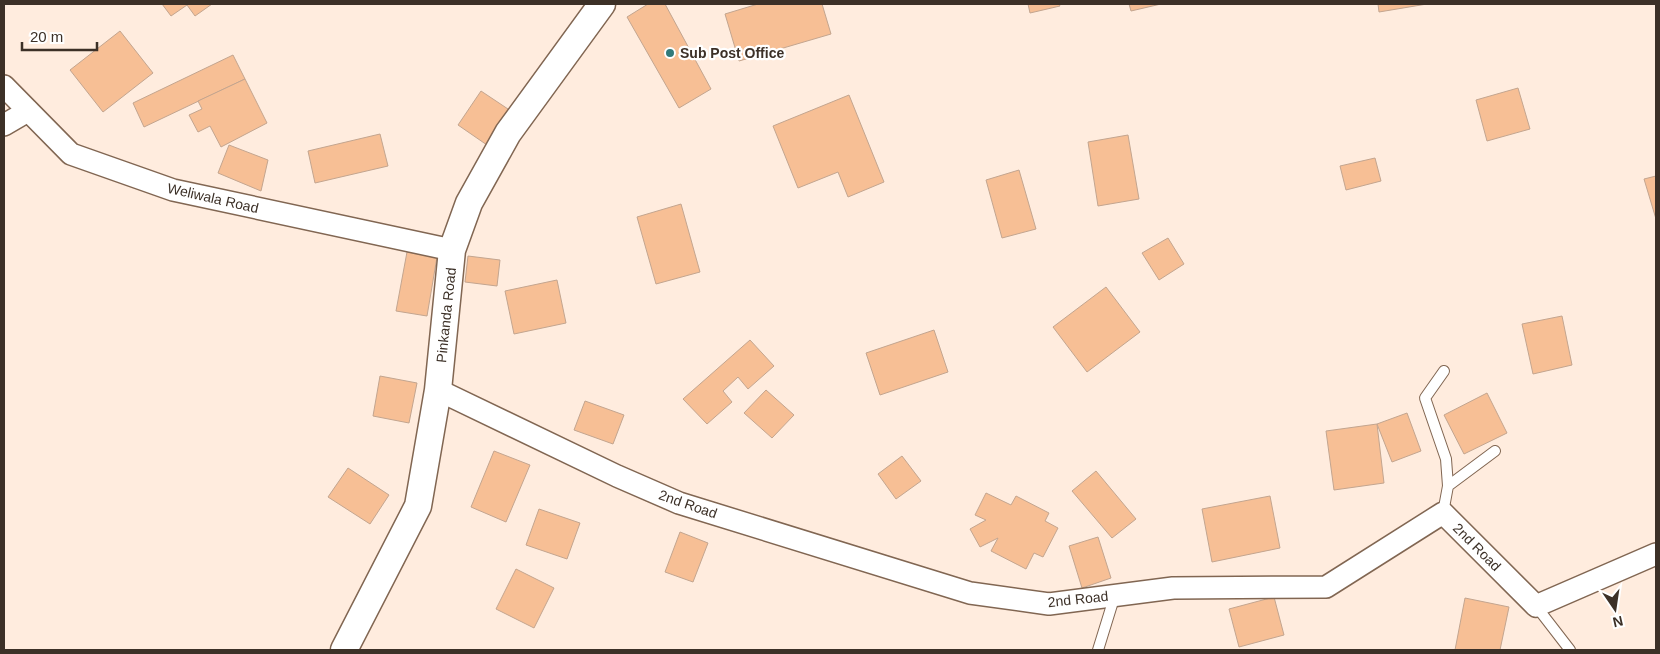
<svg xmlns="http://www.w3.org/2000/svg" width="1660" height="654" font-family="Helvetica,sans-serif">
<rect width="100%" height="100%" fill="#ffecde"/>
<g fill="#f7bf95" stroke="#c3a58f">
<path d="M 162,4 L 212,4 L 195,16 L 187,5 L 171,16 Z"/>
<path d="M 648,4 L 665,4 L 711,89 L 679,108 L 627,17 Z"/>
<path d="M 758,4 L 822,4 L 831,34 L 739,61 L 725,14 Z"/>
<path d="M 1028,4 L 1059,4 L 1060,6 L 1030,13 Z"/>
<path d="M 1129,4 L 1161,4 L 1131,11 Z"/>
<path d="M 1378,4 L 1427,4 L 1379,12 Z"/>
<path d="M 120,31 L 153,73 L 103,112 L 70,70 Z"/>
<path d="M 233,55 L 245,79 L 144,127 L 133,103 Z"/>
<path d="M 245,79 L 267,123 L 221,147 L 210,126 L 198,132 L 189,115 L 202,109 L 198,101 Z"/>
<path d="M 1518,88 L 1530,129 L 1487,141 L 1476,100 Z"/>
<path d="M 481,91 L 511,111 L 487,145 L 458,125 Z"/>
<path d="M 849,95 L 884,182 L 848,197 L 838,172 L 798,188 L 773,126 Z"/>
<path d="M 380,134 L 388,166 L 315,183 L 308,151 Z"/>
<path d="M 1128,135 L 1139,199 L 1098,206 L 1088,142 Z"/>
<path d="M 229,145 L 268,160 L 261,191 L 218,173 Z"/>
<path d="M 1375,158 L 1381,181 L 1346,190 L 1340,166 Z"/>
<path d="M 1019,170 L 1036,229 L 1002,238 L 986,180 Z"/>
<path d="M 1656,176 L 1656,219 L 1644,179 Z"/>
<path d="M 681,204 L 700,272 L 656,284 L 637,217 Z"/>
<path d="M 1168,238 L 1184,264 L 1159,280 L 1142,253 Z"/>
<path d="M 407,252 L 437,257 L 427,316 L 396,311 Z"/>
<path d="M 468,256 L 500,260 L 497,286 L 465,282 Z"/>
<path d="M 557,280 L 566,323 L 514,334 L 505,291 Z"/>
<path d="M 1106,287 L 1140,332 L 1087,372 L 1053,327 Z"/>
<path d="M 1562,316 L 1572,365 L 1533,374 L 1522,324 Z"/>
<path d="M 934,330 L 948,372 L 880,395 L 866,353 Z"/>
<path d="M 750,340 L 774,366 L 748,389 L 738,377 L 723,391 L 732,402 L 707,424 L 683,399 Z"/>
<path d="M 380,376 L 417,383 L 409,423 L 373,416 Z"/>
<path d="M 766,390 L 794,415 L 772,438 L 744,413 Z"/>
<path d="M 1487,393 L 1507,433 L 1464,454 L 1444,415 Z"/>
<path d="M 585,401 L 624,415 L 613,444 L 574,430 Z"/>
<path d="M 1407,413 L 1421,451 L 1392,462 L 1377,424 Z"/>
<path d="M 1377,424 L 1384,483 L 1334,490 L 1326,431 Z"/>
<path d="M 494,451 L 530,465 L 506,522 L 471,507 Z"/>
<path d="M 902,456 L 921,481 L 896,499 L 878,474 Z"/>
<path d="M 348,468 L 389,495 L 370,524 L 328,497 Z"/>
<path d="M 1096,471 L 1136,519 L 1112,538 L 1072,491 Z"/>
<path d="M 986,493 L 1011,505 L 1016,496 L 1049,513 L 1045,521 L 1058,528 L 1043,557 L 1034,553 L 1026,569 L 991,551 L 998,538 L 980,547 L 970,529 L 986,520 L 975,515 Z"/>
<path d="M 1270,496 L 1280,548 L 1212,562 L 1202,509 Z"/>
<path d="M 539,509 L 580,523 L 567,559 L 526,545 Z"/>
<path d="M 680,532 L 708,543 L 693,582 L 665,572 Z"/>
<path d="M 1098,537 L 1111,578 L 1082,588 L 1069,546 Z"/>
<path d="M 516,569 L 554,588 L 534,628 L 496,609 Z"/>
<path d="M 1274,597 L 1284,635 L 1239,647 L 1229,609 Z"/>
<path d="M 1465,598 L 1509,607 L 1500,650 L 1455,650 Z"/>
</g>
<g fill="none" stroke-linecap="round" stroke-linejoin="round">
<defs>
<g id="service">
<path d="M 1444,371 L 1425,398 L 1446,459 L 1448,486"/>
<path d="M 1443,513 L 1448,486 L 1495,451"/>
<path d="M 1536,606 L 1570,650"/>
<path d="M 1098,650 L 1115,595"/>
</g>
<g id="minor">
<path d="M 4,86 L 71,154 L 173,190 L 452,250"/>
<path d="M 4,125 L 28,111"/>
<path d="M 438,390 L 617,476 L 679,503 L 970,593 L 1049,604 L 1173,588 L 1326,587 L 1443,513 L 1536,606 L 1656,554"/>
</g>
<path id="tertiary" d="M 344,650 L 418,506 L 438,390 L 452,250 L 469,203 L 508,133 L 602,4"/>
</defs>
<use href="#service" stroke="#816652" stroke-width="12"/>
<use href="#minor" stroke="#816652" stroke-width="24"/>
<use href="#tertiary" stroke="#816652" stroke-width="29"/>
<use href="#service" stroke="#fff" stroke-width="10"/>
<use href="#minor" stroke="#fff" stroke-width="21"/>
<use href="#tertiary" stroke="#fff" stroke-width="26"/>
</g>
<circle fill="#317a7a" stroke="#fff" stroke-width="2" cx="670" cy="53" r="5"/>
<g text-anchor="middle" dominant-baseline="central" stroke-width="4.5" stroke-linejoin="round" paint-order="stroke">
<g font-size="14" font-weight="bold" fill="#3c3027" stroke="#fff" text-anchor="start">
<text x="680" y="53">Sub Post Office</text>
</g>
<g font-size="14" fill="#3c3027" stroke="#fff">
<text transform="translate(213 198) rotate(13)">Weliwala Road</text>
<text transform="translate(446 315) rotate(-84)">Pinkanda Road</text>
<text transform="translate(688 504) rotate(19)">2nd Road</text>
<text transform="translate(1477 547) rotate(45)">2nd Road</text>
<text transform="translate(1078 599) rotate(-6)">2nd Road</text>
</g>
</g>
<rect width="1660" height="654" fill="none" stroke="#3c3027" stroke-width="10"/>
<g transform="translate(1615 609) rotate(167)" stroke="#ffffff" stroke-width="4" paint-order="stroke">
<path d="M0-4L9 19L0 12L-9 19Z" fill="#3c3027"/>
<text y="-8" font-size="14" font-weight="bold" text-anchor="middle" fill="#3c3027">N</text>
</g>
<path d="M22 42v8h75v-8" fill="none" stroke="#3c3027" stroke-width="2.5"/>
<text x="30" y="42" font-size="15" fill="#3c3027" stroke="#ffffff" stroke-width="4" paint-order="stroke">20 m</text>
</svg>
